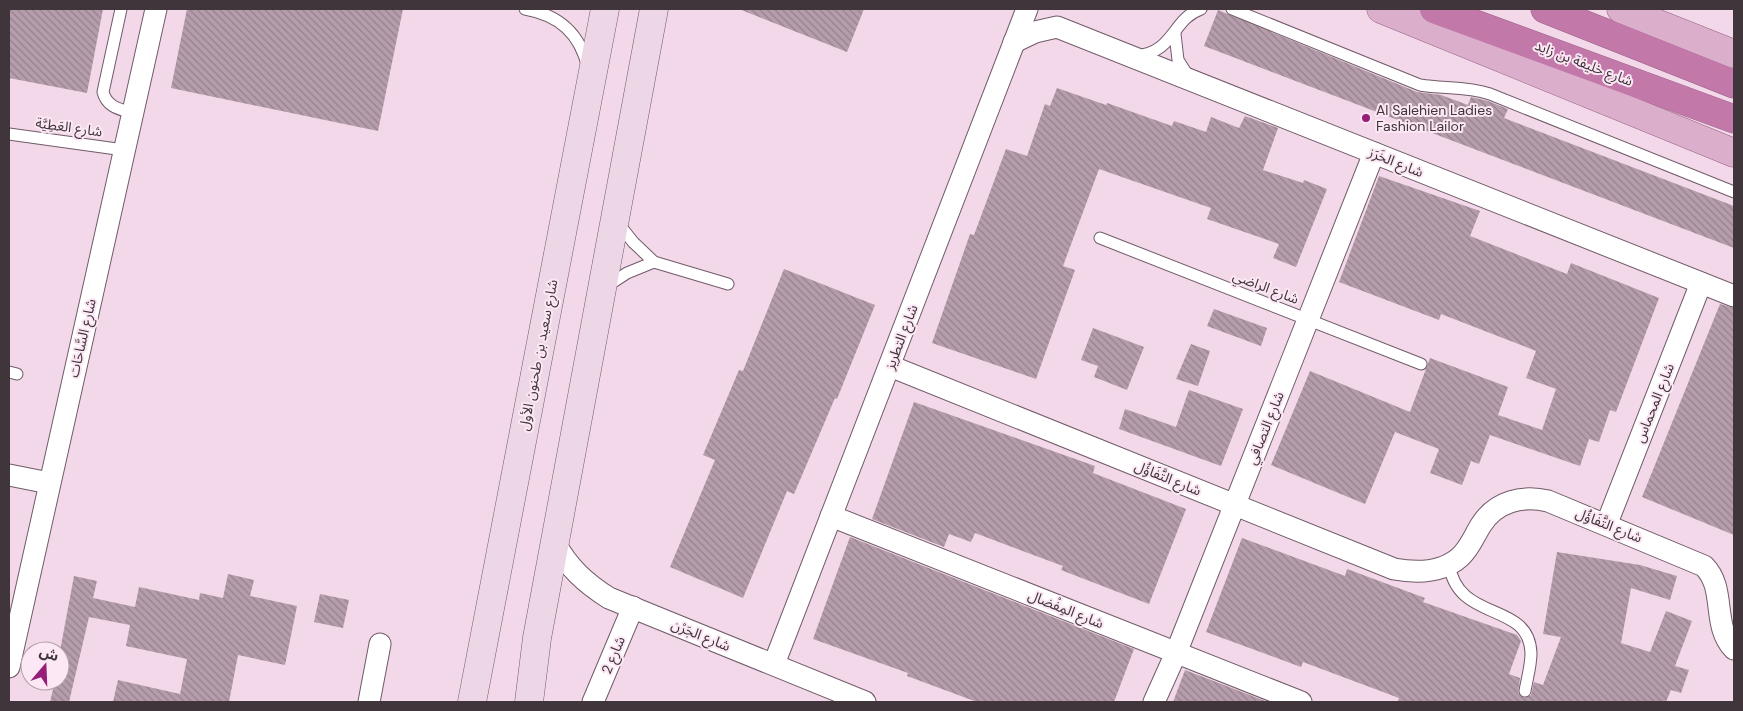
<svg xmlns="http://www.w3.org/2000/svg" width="1743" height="711" font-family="'DM Sans','Noto Sans Arabic',sans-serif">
<defs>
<pattern id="building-back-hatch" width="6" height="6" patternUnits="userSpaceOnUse" patternTransform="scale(1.25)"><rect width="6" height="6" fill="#b69dac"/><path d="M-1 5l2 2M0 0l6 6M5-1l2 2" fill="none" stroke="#95818d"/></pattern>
</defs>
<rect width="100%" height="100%" fill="#f2d8e8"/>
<g fill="url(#building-back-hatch)">
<path d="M 9,9 L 103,9 L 87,93 L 9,78 Z"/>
<path d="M 187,9 L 403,9 L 378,131 L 171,88 Z"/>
<path d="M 739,9 L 864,9 L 847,52 Z"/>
<path d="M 1218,10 L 1417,92 L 1441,95 L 1468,105 L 1471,97 L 1488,101 L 1508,109 L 1504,118 L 1734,206 L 1734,248 L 1204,46 Z"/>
<path d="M 1057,88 L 1106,105 L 1107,103 L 1172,126 L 1174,121 L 1206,132 L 1211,117 L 1239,128 L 1245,116 L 1278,128 L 1263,170 L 1303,183 L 1304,180 L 1327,189 L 1296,267 L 1273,258 L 1279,244 L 1207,219 L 1211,208 L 1099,169 L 1063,266 L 1075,270 L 1036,379 L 932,343 L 970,234 L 974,235 L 1006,149 L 1027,156 L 1045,104 L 1050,106 Z"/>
<path d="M 1379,176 L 1480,211 L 1470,236 L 1567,274 L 1571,263 L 1659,298 L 1616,412 L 1610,410 L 1599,442 L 1589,439 L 1580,466 L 1490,435 L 1479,464 L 1471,461 L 1462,485 L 1430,473 L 1439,449 L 1395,432 L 1365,504 L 1271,465 L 1310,371 L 1410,412 L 1430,358 L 1508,387 L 1498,415 L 1542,430 L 1556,389 L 1526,378 L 1536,351 L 1441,314 L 1439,320 L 1339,282 Z"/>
<path d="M 784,269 L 875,305 L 837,399 L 835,398 L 794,494 L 787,491 L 743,598 L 670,567 L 715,460 L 703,455 L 739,370 L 743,371 Z"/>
<path d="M 1720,304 L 1734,308 L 1734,535 L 1642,497 Z"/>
<path d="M 1214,309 L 1267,328 L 1261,346 L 1207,326 Z"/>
<path d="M 1093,328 L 1144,347 L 1127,390 L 1094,377 L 1098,366 L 1081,360 Z"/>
<path d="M 1191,344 L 1210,351 L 1198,386 L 1176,379 Z"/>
<path d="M 1189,390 L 1243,409 L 1221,466 L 1119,429 L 1125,409 L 1176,427 Z"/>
<path d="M 914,402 L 1095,466 L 1093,473 L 1186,509 L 1149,604 L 1061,570 L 1063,566 L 975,533 L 971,542 L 949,534 L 944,547 L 872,519 Z"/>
<path d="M 850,537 L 1134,649 L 1114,702 L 977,702 L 907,676 L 908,673 L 813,639 Z"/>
<path d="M 1242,538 L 1345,576 L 1347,569 L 1425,598 L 1423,602 L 1517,635 L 1521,641 L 1509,674 L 1520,678 L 1518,693 L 1524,698 L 1531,695 L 1534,682 L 1543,685 L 1561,637 L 1543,634 L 1557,552 L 1640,565 L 1677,576 L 1670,600 L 1631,588 L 1621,643 L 1650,652 L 1666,611 L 1692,621 L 1675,666 L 1689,670 L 1681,693 L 1671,690 L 1666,702 L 1398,702 L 1399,698 L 1303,662 L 1301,667 L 1206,632 Z"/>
<path d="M 228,574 L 254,580 L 250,596 L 297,606 L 285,665 L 238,655 L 229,702 L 113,702 L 118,680 L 180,694 L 187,659 L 126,646 L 130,625 L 89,617 L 69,702 L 50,702 L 55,681 L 60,681 L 60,663 L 63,651 L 60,651 L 74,576 L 97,581 L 93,598 L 135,607 L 139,587 L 199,600 L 200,593 L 223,598 Z"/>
<path d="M 320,594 L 349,600 L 343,628 L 314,622 Z"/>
<path d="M 1185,670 L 1268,702 L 1173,702 Z"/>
</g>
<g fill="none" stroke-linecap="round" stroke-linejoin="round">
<defs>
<g id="lane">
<path d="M 121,9 L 103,92 C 107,107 119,109 132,113"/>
<path d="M 525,9 C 559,15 580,33 588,68"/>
<path d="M 1232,9 L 1420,85 C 1443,89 1466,86 1490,94 L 1734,192"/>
<path d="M 1175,34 L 1178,60 L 1188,76"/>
<path d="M 1136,56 C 1175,52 1172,19 1201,9"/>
<path d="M 9,134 L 124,150"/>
<path d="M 618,223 L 633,242 L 654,262 L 728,284"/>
<path d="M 1100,238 L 1421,364"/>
<path d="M 607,286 L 627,273 L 654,262"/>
<path d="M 9,372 L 17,374"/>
<path d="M 1449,564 C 1458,624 1529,600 1531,653 C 1531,666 1527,679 1525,691"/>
</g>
<g id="street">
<path d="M 1014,42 L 1035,32 L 1057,27 L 1734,296"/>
<path d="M 890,366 L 1394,569 C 1416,573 1442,573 1460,557 C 1470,548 1474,536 1481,525 C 1496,501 1523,495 1548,501 L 1704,566 C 1727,589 1711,625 1734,649"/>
<path d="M 9,475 L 49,483"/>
<path d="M 831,516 L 1301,702"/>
<path d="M 1607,523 L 1701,283"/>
<path d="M 555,543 C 568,567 585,583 609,598 L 865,702"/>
<path d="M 774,664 L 1027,9"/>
<path d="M 9,667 L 156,9"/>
<path d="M 369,702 L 380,644"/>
<path d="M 593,702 L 633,607"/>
<path d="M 1154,702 L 1176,653 L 1374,153"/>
</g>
<g id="secondary">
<path d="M 472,702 L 605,9"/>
<path d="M 529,702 L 537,638 L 654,9"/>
</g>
<g id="primary">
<path d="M 1381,9 L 1734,153"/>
<path d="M 1621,9 L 1734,54"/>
</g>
<g id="highway">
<path d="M 1434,9 L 1734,119"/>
<path d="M 1545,9 L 1734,84"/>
</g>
</defs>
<use href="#lane" stroke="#715b69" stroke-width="13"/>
<use href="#street" stroke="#715b69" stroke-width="23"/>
<use href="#secondary" stroke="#715b69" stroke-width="29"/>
<use href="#primary" stroke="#956183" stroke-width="29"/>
<use href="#highway" stroke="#956183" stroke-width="29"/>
<use href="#lane" stroke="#fff" stroke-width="11"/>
<use href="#street" stroke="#fff" stroke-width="21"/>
<use href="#secondary" stroke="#edd6e6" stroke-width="28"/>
<use href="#primary" stroke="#dbaecc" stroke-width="28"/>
<use href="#highway" stroke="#c378aa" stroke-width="28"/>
</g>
<circle fill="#961d78" stroke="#fce7f4" stroke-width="2" cx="1366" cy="118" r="5"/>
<g text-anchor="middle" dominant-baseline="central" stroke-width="4" stroke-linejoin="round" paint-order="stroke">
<g font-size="14" fill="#3f353b" stroke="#fce7f4">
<text transform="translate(1584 63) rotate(21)">شارع خليفة بن زايد</text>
<text transform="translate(69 127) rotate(8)">شارع العَطِيَّة</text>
<text transform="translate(1396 162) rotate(22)">شارع الخَرَز</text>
<text transform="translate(1266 287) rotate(21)">شارع الراضي</text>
<text transform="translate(901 337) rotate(-69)">شارع التطريز</text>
<text transform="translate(82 338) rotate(-77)">شارع السَّاحَات</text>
<text transform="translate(538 355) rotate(-79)">شارع سعيد بن طحنون الأول</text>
<text transform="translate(1654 403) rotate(-68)">شارع المحماس</text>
<text transform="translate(1265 428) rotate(-68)">شارع التصافي</text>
<text transform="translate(1168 478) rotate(22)">شارع التَّفَاؤُل</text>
<text transform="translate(1609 525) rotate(22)">شارع التَّفَاؤُل</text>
<text transform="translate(1066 609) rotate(22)">شارع المِفْضال</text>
<text transform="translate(701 635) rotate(22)">شارع الجَرْن</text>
<text transform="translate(613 655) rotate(-67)">شارع 2</text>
</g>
<g font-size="14" fill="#3f353b" stroke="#fce7f4" text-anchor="start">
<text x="1376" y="110">Al Salehien Ladies<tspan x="1376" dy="16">Fashion Lailor</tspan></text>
</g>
</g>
<rect width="1743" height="711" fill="none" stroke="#3f353b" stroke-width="20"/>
<g transform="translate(45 666) rotate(19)"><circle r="24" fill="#fce7f4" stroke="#b0a0aa"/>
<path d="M0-4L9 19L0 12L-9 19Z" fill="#961d78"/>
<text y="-8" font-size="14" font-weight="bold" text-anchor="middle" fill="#3f353b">ش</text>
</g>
</svg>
